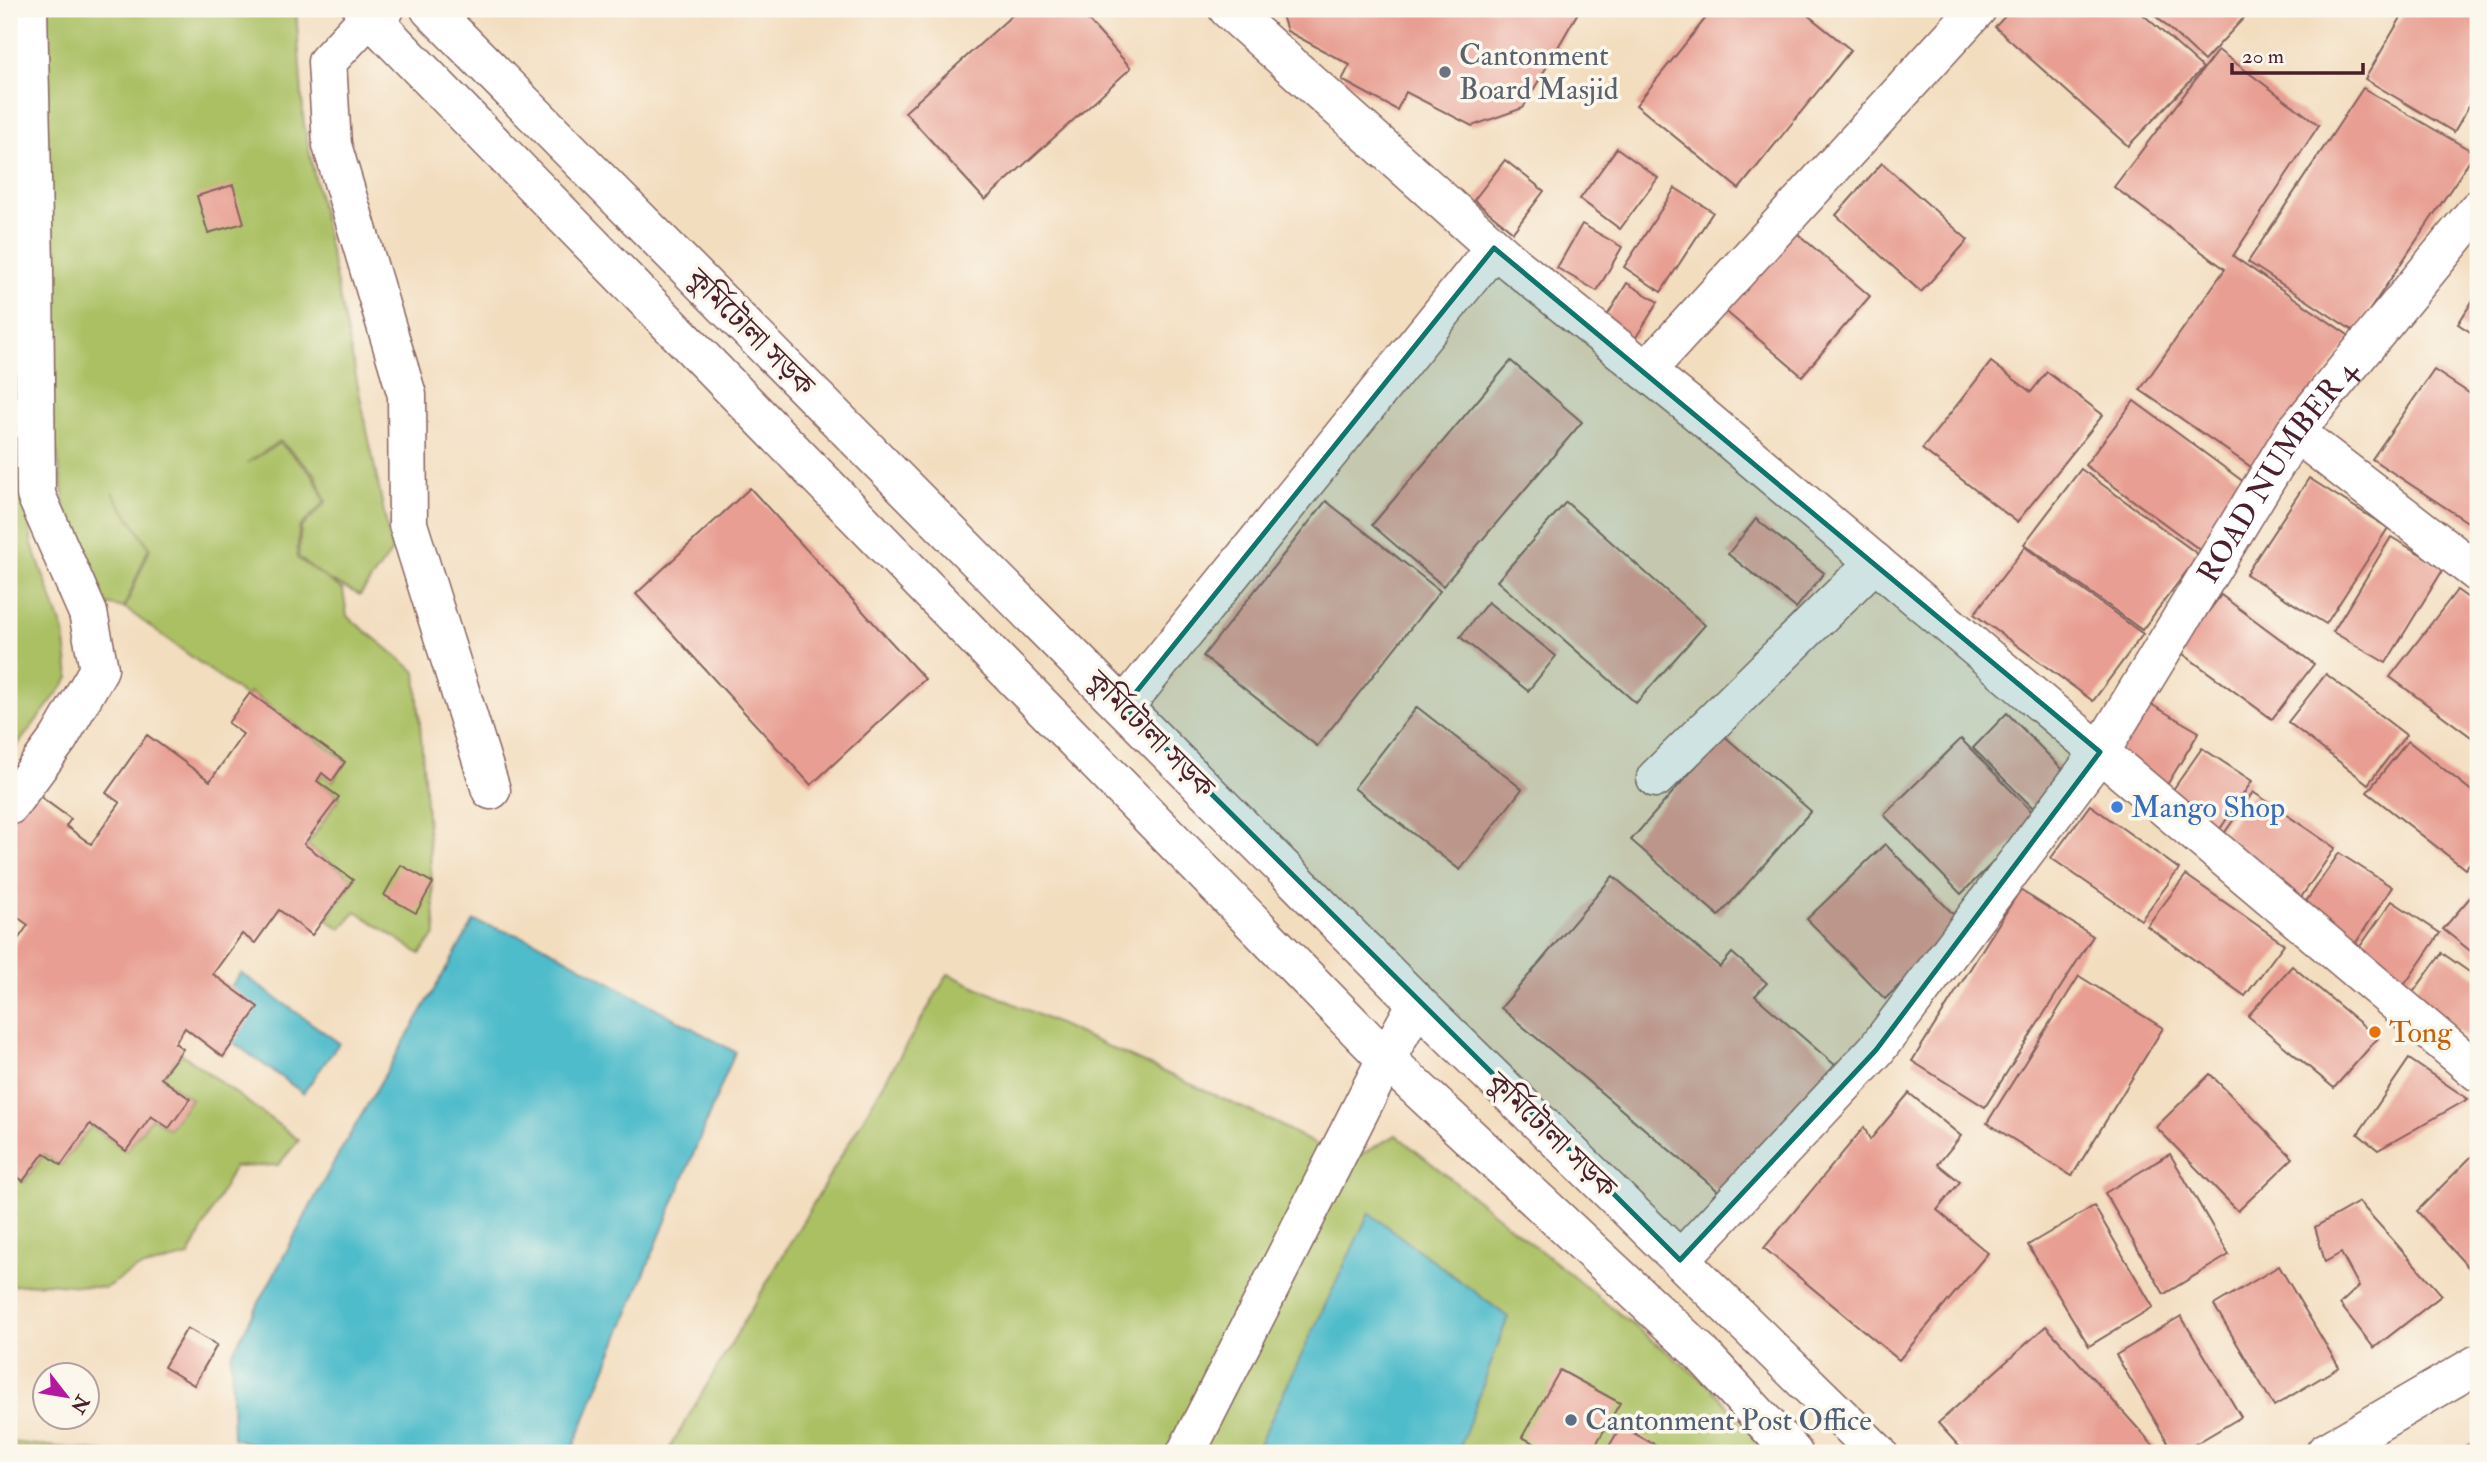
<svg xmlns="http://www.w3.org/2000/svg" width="2487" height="1462" font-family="'IM FELL Double Pica','Noto Serif Bengali',serif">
<rect width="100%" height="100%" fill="#fbf7ec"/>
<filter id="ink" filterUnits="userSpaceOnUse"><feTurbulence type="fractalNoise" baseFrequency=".0143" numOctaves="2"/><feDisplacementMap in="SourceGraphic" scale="14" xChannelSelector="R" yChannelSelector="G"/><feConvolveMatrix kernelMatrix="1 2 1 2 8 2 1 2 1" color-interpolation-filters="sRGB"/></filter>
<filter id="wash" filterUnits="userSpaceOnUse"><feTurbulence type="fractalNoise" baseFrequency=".00686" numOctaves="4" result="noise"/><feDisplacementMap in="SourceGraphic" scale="28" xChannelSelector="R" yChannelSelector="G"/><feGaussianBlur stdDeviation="1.57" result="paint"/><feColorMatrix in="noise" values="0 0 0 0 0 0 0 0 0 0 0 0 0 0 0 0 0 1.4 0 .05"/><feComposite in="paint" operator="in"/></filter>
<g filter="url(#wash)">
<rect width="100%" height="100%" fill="#f3ddbf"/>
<g fill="#aac064" stroke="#7a7048" stroke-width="2">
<path d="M 9,9 L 296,9 L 304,125 L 392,551 L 360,595 L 327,579 L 298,557 L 301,528 L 326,502 L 315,474 L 280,441 L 247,463 L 280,443 L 313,475 L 325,502 L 299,528 L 297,558 L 343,590 L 347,616 L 416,672 L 436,934 L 420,954 L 356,911 L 341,929 L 327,920 L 354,880 L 307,845 L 340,797 L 317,781 L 322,774 L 333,781 L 346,761 L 250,692 L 246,697 L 125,608 L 150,548 L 112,492 L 149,547 L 124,608 L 97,602 L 66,516 L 57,453 L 9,425 Z"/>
<path d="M 9,429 L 16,434 L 32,544 L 64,632 L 69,678 L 9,756 Z"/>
<path d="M 948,974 L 1276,1123 L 1347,1162 L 1396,1135 L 1712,1388 L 1767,1453 L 667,1453 Z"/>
<path d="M 181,1053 L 299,1140 L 278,1165 L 234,1167 L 189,1256 L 136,1269 L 105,1288 L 46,1283 L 9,1286 L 9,1171 L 24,1182 L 44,1154 L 61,1165 L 91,1126 L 126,1151 L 152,1117 L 169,1129 L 191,1099 L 162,1078 Z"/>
<path d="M 9,1442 L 106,1452 L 110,1453 L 9,1453 Z"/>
</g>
<g fill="#50bccb" stroke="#4d6e7b" stroke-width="2">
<path d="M 474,921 L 535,941 L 735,1052 L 571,1453 L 284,1453 L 233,1438 L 231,1355 L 333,1164 Z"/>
<path d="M 241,973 L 339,1043 L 303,1093 L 205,1022 Z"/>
<path d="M 1369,1213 L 1508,1317 L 1458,1453 L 1255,1453 Z"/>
</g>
<g id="blocks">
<g fill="#e89e92">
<path d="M 1019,9 L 1078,9 L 1131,68 L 985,200 L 905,112 Z"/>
<path d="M 1280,9 L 1580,9 L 1523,108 L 1472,126 L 1406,92 L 1397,110 L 1342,80 L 1350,65 L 1287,31 Z"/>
<path d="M 1713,9 L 1800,9 L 1851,50 L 1739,189 L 1636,105 Z"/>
<path d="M 2012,9 L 2137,9 L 2203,68 L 2128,146 L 1995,27 Z"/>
<path d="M 2148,9 L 2252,9 L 2204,61 Z"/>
<path d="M 2406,9 L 2478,9 L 2478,90 L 2454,132 L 2365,79 Z"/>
<path d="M 2218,50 L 2319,125 L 2233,256 L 2351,337 L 2257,471 L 2140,390 L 2225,269 L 2114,187 Z"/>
<path d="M 2363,88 L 2475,153 L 2355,332 L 2248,262 Z"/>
<path d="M 1617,148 L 1658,178 L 1620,229 L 1580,199 Z"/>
<path d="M 1505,160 L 1544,191 L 1513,232 L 1474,200 Z"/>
<path d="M 1882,163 L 1968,240 L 1921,292 L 1836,215 Z"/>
<path d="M 233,185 L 244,223 L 208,233 L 197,196 Z"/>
<path d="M 1675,188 L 1713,212 L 1661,292 L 1624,267 Z"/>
<path d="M 1582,224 L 1622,247 L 1597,291 L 1557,268 Z"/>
<path d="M 1791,228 L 1870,296 L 1802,376 L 1723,309 Z"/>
<path d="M 1627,283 L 1658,302 L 1635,339 L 1604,321 Z"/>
<path d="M 2478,292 L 2478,337 L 2458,324 Z"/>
<path d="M 1511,361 L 1582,422 L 1443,586 L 1372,525 Z"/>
<path d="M 1991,362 L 2031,392 L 2047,372 L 2103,415 L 2017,522 L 1922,449 Z"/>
<path d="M 2434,370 L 2478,399 L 2478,529 L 2372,459 Z"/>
<path d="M 2134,401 L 2252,488 L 2203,552 L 2085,465 Z"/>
<path d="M 2081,469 L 2199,555 L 2142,630 L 2024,544 Z"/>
<path d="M 2309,478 L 2388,528 L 2326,624 L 2246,574 Z"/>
<path d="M 750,488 L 925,679 L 811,785 L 636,594 Z"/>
<path d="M 1326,501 L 1440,591 L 1317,746 L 1203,656 Z"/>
<path d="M 1566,502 L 1705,625 L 1636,703 L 1497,581 Z"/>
<path d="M 1756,519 L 1824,573 L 1796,608 L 1728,554 Z"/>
<path d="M 2391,537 L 2444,568 L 2386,663 L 2333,632 Z"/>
<path d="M 2025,547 L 2143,634 L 2093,701 L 1974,614 Z"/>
<path d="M 2457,590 L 2478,605 L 2478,742 L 2390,677 Z"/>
<path d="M 2221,595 L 2314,664 L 2272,719 L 2179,651 Z"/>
<path d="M 1488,602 L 1556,656 L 1528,691 L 1460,637 Z"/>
<path d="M 2326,674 L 2406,735 L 2368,784 L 2288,722 Z"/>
<path d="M 250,693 L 345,762 L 332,781 L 322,773 L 317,781 L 339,797 L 304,844 L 353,880 L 312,935 L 279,910 L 255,943 L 242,934 L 213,974 L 258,1007 L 223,1057 L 185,1028 L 175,1043 L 183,1049 L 161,1078 L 190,1099 L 169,1128 L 151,1116 L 126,1151 L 90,1124 L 61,1165 L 44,1153 L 23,1181 L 9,1171 L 9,952 L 28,925 L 9,911 L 9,774 L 71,819 L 66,826 L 91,844 L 120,803 L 106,793 L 147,735 L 210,781 L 243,734 L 228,723 Z"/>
<path d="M 2149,703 L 2199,732 L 2164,790 L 2115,761 Z"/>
<path d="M 1417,707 L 1522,789 L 1460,870 L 1354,788 Z"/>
<path d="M 2007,713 L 2076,783 L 2042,817 L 1973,748 Z"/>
<path d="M 1723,735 L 1811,811 L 1719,916 L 1631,840 Z"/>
<path d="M 1961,739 L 2038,818 L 1961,894 L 1884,815 Z"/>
<path d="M 2408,741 L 2478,796 L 2478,853 L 2465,869 L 2367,792 Z"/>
<path d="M 2202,748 L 2252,781 L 2214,838 L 2163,804 Z"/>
<path d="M 2253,792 L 2335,848 L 2297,903 L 2214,848 Z"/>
<path d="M 2090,805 L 2179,869 L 2141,920 L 2051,858 Z"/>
<path d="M 1885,844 L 1962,923 L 1885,999 L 1807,919 Z"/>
<path d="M 2339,853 L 2392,887 L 2355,944 L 2301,909 Z"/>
<path d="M 401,865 L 433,883 L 416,913 L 384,895 Z"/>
<path d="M 2186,875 L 2284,944 L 2245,996 L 2147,926 Z"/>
<path d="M 1613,876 L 1720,967 L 1732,953 L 1767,983 L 1755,996 L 1835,1065 L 1724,1196 L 1501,1008 Z"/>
<path d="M 2020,890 L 2093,936 L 1985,1107 L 1912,1061 Z"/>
<path d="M 2473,894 L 2478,898 L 2478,957 L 2443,929 Z"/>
<path d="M 2392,901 L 2440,933 L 2401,990 L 2352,958 Z"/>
<path d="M 2442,953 L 2478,978 L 2478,1045 L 2409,998 Z"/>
<path d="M 2292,966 L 2378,1038 L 2334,1088 L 2248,1016 Z"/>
<path d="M 2079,976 L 2163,1028 L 2072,1176 L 1987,1123 Z"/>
<path d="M 2409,1059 L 2468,1099 L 2378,1150 L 2358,1134 Z"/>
<path d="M 2210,1074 L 2293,1158 L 2238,1211 L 2156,1127 Z"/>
<path d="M 1909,1093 L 1961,1136 L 1938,1164 L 1960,1182 L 1937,1210 L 1988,1253 L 1899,1360 L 1764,1248 L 1864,1127 L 1870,1140 Z"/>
<path d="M 2478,1150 L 2478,1278 L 2417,1211 Z"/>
<path d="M 2170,1154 L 2229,1255 L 2164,1294 L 2105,1193 Z"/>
<path d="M 2359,1202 L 2442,1295 L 2374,1348 L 2340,1304 L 2359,1286 L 2341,1253 L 2325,1262 L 2315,1227 Z"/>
<path d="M 2094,1206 L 2153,1307 L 2089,1346 L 2028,1245 Z"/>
<path d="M 2279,1266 L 2339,1367 L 2274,1406 L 2214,1305 Z"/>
<path d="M 2181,1316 L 2241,1417 L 2180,1453 L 2174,1453 L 2116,1355 Z"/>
<path d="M 2046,1326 L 2160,1453 L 1965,1453 L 1938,1423 Z"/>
<path d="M 187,1328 L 217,1345 L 194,1385 L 164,1367 Z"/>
<path d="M 1560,1370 L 1620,1403 L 1591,1453 L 1578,1451 L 1576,1453 L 1552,1453 L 1522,1437 Z"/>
<path d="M 1621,1426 L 1670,1453 L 1605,1453 Z"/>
<path d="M 2478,1439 L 2478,1453 L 2454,1453 Z"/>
</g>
</g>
</g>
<g filter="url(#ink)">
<use href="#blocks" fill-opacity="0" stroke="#85625f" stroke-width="2"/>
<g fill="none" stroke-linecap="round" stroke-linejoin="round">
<defs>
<g id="minor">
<path d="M 385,9 L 369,17 L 327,62 L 332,145 L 407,395 L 408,524 L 491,790"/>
<path d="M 1228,9 L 1512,263 L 1690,406 L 2478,1072"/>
<path d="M 1646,371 L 1977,9"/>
<path d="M 2295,432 L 2478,573"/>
<path d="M 1124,707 L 1494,248"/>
<path d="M 1656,778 L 1875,562"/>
<path d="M 9,806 L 59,738 L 99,669 L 88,613 L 36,495 L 34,264 L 28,9"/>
<path id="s1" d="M 1680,1260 L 1876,1050 L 2100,752 L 2295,432 L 2478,209"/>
<path d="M 1186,1453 L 1386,1059 L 1417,1003"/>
<path d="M 2325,1453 L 2478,1364"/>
</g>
<g id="major">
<path d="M 362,9 L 1386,1059 L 1701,1353 L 1793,1453"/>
<path d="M 430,9 L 1417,1003 L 1878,1453"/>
</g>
</defs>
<use href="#minor" stroke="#85625f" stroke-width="41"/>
<use href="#major" stroke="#85625f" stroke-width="41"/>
<use href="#minor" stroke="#fff" stroke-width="38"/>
<use href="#major" stroke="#fff" stroke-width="38"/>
</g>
</g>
<path fill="#0f766e" fill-opacity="0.2" stroke="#0f766e" stroke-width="5" stroke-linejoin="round" d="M 1494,248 L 2100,752 L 1876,1050 L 1680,1260 L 1124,707 Z"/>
<circle fill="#6b7280" stroke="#fbf7ec" stroke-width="2.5" cx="1445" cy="72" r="7"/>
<circle fill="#3f7fe0" stroke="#fbf7ec" stroke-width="2.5" cx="2117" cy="807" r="7"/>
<circle fill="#e8710a" stroke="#fbf7ec" stroke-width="2.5" cx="2375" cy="1032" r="7"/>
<circle fill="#5c6f8a" stroke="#fbf7ec" stroke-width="2.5" cx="1571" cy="1420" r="7"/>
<g text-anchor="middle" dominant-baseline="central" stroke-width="7" stroke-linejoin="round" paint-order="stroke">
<g font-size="30" fill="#5b616d" stroke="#fbf7ec" text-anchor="start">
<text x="1459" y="55">Cantonment<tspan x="1459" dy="34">Board Masjid</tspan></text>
</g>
<g font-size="30" fill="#4a1f2b" stroke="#fbf7ec">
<text transform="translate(751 332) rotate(45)">কুর্মিটোলা সড়ক</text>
<text stroke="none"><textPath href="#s1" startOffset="992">ROAD NUMBER 4</textPath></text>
<text transform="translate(1151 734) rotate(45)">কুর্মিটোলা সড়ক</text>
<text transform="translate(1552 1135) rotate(44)">কুর্মিটোলা সড়ক</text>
</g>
<g font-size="30" fill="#366cbe" stroke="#fbf7ec" text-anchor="start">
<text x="2131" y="807">Mango Shop</text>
</g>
<g font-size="30" fill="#c56008" stroke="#fbf7ec" text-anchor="start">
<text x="2389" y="1032">Tong</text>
</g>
<g font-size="30" fill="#4e5e75" stroke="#fbf7ec" text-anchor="start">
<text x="1585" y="1420">Cantonment Post Office</text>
</g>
</g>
<rect width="2487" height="1462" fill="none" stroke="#fbf7ec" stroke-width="35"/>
<g transform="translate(66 1396) rotate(121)"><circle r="33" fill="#fbf7ec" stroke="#b4a19f" stroke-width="2"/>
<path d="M0-5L12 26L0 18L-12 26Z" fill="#b5179e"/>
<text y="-10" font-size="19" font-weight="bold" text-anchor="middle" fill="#4a1f2b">N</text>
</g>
<path d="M2232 63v10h131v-10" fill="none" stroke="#4a1f2b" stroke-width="3.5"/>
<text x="2242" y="63" font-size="21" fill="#4a1f2b" stroke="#fbf7ec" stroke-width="5" paint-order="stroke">20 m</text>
</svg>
